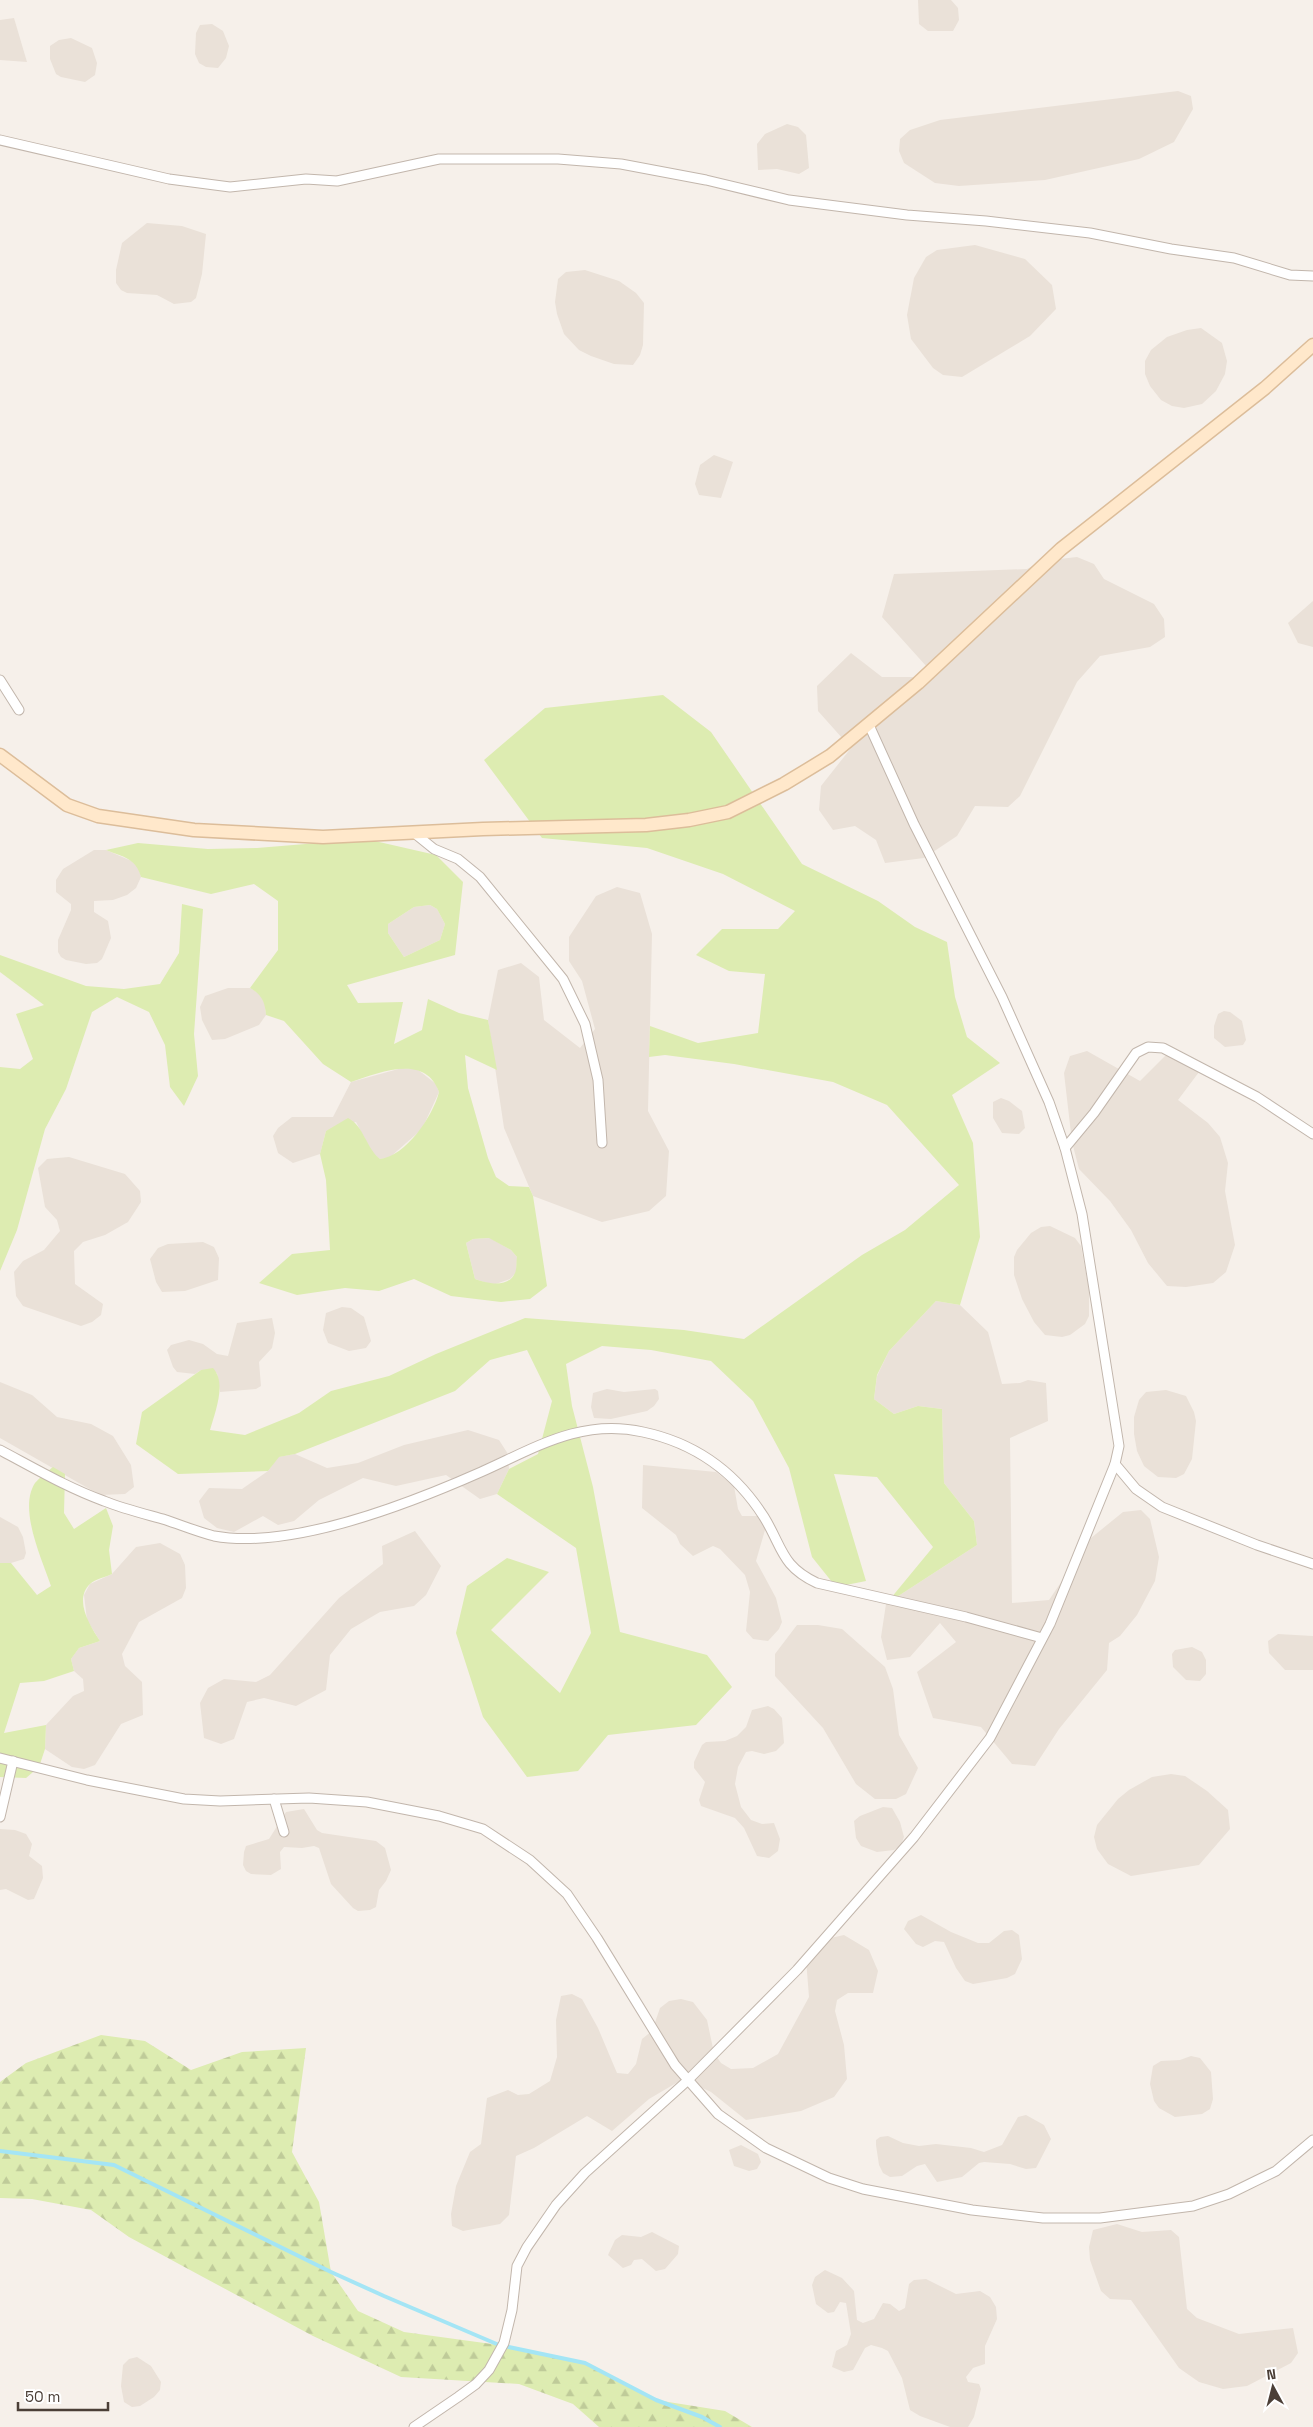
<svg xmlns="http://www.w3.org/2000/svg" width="1313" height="2427" font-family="'Space Grotesk',sans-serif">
<defs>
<pattern id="forest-firs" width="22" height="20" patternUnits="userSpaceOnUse" patternTransform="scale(1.25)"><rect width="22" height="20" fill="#ddecb1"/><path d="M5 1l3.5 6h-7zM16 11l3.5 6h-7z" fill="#bfcb99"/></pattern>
</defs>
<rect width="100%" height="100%" fill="#f6f0ea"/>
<g fill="#eae1d8">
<path d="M 918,0 L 951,0 L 958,8 L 959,20 L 953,31 L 928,31 L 919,24 Z"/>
<path d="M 14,18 L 27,62 L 0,60 L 0,20 Z"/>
<path d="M 212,24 L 223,31 L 229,46 L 226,58 L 218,68 L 206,67 L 199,63 L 195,54 L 196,33 L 200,25 Z"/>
<path d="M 71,38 L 92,48 L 97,63 L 95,75 L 85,82 L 61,77 L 56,74 L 50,59 L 50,46 L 59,40 Z"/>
<path d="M 1178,91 L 1191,96 L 1193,109 L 1174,142 L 1139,159 L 1045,180 L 959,186 L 935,183 L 904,163 L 899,151 L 900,139 L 910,130 L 940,120 Z"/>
<path d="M 787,124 L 798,127 L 806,135 L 809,168 L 799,174 L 777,169 L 758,170 L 757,144 L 765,134 Z"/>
<path d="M 147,223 L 182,226 L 206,234 L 202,274 L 196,298 L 191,302 L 174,304 L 157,295 L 127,293 L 121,290 L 116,283 L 116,270 L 122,243 Z"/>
<path d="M 975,245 L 1025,259 L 1052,285 L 1056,309 L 1030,336 L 962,377 L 943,375 L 933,368 L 911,339 L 907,315 L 914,278 L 926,257 L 937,250 Z"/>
<path d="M 585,270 L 619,281 L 636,293 L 644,303 L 643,345 L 640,355 L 633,365 L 614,364 L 591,356 L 579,350 L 564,334 L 557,314 L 555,302 L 558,279 L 566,272 Z"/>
<path d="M 1201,328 L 1222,343 L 1227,361 L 1225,374 L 1216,391 L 1202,404 L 1184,408 L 1172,406 L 1161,400 L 1150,386 L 1145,374 L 1145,361 L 1151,350 L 1167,337 L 1187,330 Z"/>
<path d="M 714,455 L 733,462 L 721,498 L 699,495 L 695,484 L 700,465 Z"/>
<path d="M 1077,557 L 1094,564 L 1104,579 L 1154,604 L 1164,619 L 1165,637 L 1150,647 L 1100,656 L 1077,682 L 1020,796 L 1008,807 L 975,806 L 957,836 L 924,858 L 885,863 L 876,840 L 855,826 L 833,830 L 819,810 L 821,786 L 851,748 L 818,711 L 817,686 L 851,653 L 882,677 L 936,677 L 882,617 L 894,574 L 1027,569 L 1042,561 Z"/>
<path d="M 1313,601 L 1313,647 L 1298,643 L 1288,623 Z"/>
<path d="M 94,850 L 106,850 L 134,862 L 138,866 L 141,877 L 136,888 L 127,895 L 113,900 L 94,901 L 94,912 L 108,921 L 111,938 L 102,959 L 97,963 L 86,964 L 66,960 L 61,957 L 58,952 L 58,940 L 71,910 L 71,904 L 56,892 L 56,880 L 63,869 Z"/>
<path d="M 617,887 L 640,893 L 652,934 L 648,1111 L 669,1151 L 666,1196 L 649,1211 L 602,1222 L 533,1196 L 504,1128 L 488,1020 L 498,970 L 521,963 L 539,977 L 544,1020 L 580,1048 L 595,1029 L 582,981 L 569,961 L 569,937 L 596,896 Z"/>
<path d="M 430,905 L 437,909 L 445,924 L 440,940 L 404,957 L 388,933 L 388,924 L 414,907 Z"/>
<path d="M 228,988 L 250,988 L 260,994 L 265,1004 L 266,1015 L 259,1025 L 225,1039 L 212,1040 L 202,1020 L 200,1007 L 205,996 Z"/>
<path d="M 1224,1011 L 1230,1012 L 1242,1021 L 1246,1040 L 1243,1045 L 1225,1047 L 1214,1038 L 1214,1026 L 1218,1014 Z"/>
<path d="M 1087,1051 L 1140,1081 L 1168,1053 L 1199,1072 L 1178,1100 L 1208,1123 L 1220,1137 L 1228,1163 L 1225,1191 L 1235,1245 L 1226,1272 L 1213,1283 L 1186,1287 L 1167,1286 L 1148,1263 L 1131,1230 L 1110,1201 L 1079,1169 L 1072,1142 L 1064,1073 L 1070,1056 Z"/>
<path d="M 402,1068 L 417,1069 L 436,1084 L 439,1092 L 422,1129 L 389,1158 L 380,1159 L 373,1154 L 356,1122 L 326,1131 L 320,1154 L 293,1163 L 278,1153 L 273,1136 L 278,1128 L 292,1117 L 333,1117 L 351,1082 Z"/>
<path d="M 1001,1098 L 1009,1101 L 1022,1111 L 1025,1128 L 1019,1134 L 1002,1133 L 993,1118 L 993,1102 Z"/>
<path d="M 69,1157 L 125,1174 L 140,1191 L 141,1202 L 128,1222 L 105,1235 L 83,1242 L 74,1251 L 75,1284 L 103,1304 L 101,1315 L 92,1322 L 81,1326 L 23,1306 L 16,1296 L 14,1272 L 23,1261 L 44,1250 L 60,1231 L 57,1220 L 45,1207 L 38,1168 L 47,1159 Z"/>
<path d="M 1050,1226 L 1075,1238 L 1081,1246 L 1089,1290 L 1089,1316 L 1085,1324 L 1070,1335 L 1062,1337 L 1045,1335 L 1034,1322 L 1022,1299 L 1014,1275 L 1014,1257 L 1017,1250 L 1031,1233 L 1041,1227 Z"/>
<path d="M 490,1238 L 511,1250 L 517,1257 L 516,1273 L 510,1279 L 493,1285 L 475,1279 L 466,1243 L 473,1239 Z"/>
<path d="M 203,1242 L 214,1247 L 219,1258 L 218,1280 L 185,1291 L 162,1292 L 156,1282 L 150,1259 L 158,1248 L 168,1244 Z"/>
<path d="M 936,1301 L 960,1305 L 988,1332 L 1002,1384 L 1020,1383 L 1028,1380 L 1046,1383 L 1048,1421 L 1010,1438 L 1012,1603 L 1049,1600 L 1091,1538 L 1123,1512 L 1141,1510 L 1150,1519 L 1159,1557 L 1155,1581 L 1137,1615 L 1120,1636 L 1109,1643 L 1107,1670 L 1059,1729 L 1035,1766 L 1012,1764 L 981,1727 L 933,1718 L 917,1672 L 956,1642 L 940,1623 L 910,1657 L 887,1660 L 881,1637 L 886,1604 L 977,1545 L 974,1521 L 944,1483 L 942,1409 L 918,1406 L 894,1414 L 874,1399 L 877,1376 L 889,1351 Z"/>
<path d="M 342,1307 L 351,1308 L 364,1317 L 371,1341 L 366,1348 L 349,1351 L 328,1343 L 323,1330 L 326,1313 Z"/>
<path d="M 272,1318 L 275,1333 L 272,1348 L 259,1362 L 261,1386 L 256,1389 L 220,1392 L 217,1373 L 201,1370 L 195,1374 L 177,1372 L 173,1367 L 167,1350 L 171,1345 L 189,1340 L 203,1344 L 217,1354 L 228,1356 L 237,1323 Z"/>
<path d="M 0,1382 L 32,1395 L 57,1417 L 91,1424 L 113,1436 L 131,1465 L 134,1487 L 125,1494 L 100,1495 L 0,1438 Z"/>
<path d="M 607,1389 L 624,1392 L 655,1389 L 658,1391 L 659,1399 L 654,1406 L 647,1411 L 611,1419 L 594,1418 L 591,1407 L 593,1393 Z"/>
<path d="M 1166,1390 L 1186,1396 L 1194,1412 L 1196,1421 L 1192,1459 L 1184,1474 L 1176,1478 L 1158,1477 L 1144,1466 L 1137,1451 L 1134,1434 L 1134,1417 L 1139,1400 L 1146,1392 Z"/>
<path d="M 468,1430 L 499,1440 L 508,1454 L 509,1469 L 497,1494 L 480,1499 L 446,1475 L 396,1486 L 363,1478 L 319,1500 L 294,1521 L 278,1525 L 263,1516 L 234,1532 L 217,1528 L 204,1518 L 199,1501 L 209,1488 L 242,1489 L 268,1471 L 278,1457 L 295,1454 L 327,1468 L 358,1463 L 404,1445 Z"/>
<path d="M 643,1465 L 716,1472 L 734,1486 L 738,1509 L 742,1516 L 758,1516 L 764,1523 L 765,1530 L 756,1561 L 776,1598 L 782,1622 L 779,1629 L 768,1641 L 753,1639 L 746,1631 L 750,1592 L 745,1575 L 720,1549 L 713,1546 L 693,1556 L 680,1544 L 676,1535 L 642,1508 Z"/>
<path d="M 0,1517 L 18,1527 L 23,1537 L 26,1553 L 24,1559 L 11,1563 L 0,1563 Z"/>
<path d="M 415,1531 L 441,1566 L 426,1595 L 414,1606 L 380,1612 L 351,1629 L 330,1655 L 326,1690 L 296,1706 L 264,1698 L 247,1702 L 234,1739 L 221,1744 L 204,1738 L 200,1703 L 208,1688 L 224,1679 L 256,1682 L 270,1675 L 339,1598 L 383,1564 L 382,1546 Z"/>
<path d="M 160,1543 L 180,1554 L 185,1565 L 186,1588 L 182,1598 L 139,1622 L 122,1654 L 125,1666 L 142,1682 L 143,1715 L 121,1724 L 95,1765 L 84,1769 L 72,1767 L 45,1749 L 46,1725 L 73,1696 L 84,1691 L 83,1679 L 74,1671 L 71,1659 L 79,1648 L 100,1641 L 87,1620 L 84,1595 L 90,1584 L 112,1574 L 136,1547 Z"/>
<path d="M 797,1625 L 818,1625 L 842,1629 L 885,1667 L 893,1689 L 899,1735 L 918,1768 L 906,1794 L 896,1799 L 875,1799 L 856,1784 L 823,1728 L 775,1676 L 775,1654 Z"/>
<path d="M 1278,1634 L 1313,1636 L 1313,1670 L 1285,1670 L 1269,1653 L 1268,1641 Z"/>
<path d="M 1192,1647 L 1202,1652 L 1206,1660 L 1206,1674 L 1200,1681 L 1186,1680 L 1173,1667 L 1172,1654 L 1175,1650 Z"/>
<path d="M 768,1706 L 774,1709 L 782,1718 L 784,1743 L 776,1751 L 764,1754 L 752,1751 L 746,1752 L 738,1767 L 735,1784 L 741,1807 L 751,1820 L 762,1824 L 774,1823 L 780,1839 L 778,1851 L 769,1858 L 757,1856 L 744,1828 L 735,1818 L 701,1806 L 699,1800 L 705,1782 L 694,1768 L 694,1762 L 702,1745 L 706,1742 L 725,1741 L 737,1736 L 746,1727 L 752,1710 Z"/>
<path d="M 1171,1774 L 1185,1776 L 1207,1791 L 1228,1810 L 1230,1829 L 1199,1865 L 1131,1876 L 1108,1864 L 1097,1849 L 1094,1837 L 1097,1825 L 1118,1799 L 1129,1790 L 1152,1777 Z"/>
<path d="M 883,1807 L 892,1808 L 900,1822 L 904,1837 L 901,1845 L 894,1850 L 877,1852 L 861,1846 L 856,1838 L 854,1821 L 860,1816 Z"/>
<path d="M 304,1809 L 317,1830 L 322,1833 L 376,1841 L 385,1848 L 391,1870 L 386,1881 L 379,1890 L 376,1907 L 370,1910 L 358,1911 L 353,1908 L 331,1884 L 319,1848 L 314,1846 L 302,1848 L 284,1847 L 280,1852 L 281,1869 L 271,1875 L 251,1874 L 246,1871 L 243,1865 L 244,1852 L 246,1846 L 269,1839 L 286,1812 Z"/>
<path d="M 0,1829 L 15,1830 L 26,1834 L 32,1844 L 29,1856 L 42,1866 L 43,1878 L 34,1899 L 28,1900 L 6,1889 L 0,1890 Z"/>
<path d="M 921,1915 L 951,1932 L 978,1943 L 989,1943 L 1004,1931 L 1012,1930 L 1019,1935 L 1022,1959 L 1015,1974 L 1007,1978 L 973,1984 L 965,1981 L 956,1968 L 944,1942 L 935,1941 L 923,1947 L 916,1944 L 904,1929 L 908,1921 Z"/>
<path d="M 844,1935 L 869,1950 L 878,1971 L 873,1993 L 848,1993 L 837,2000 L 835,2011 L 844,2045 L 847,2079 L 834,2097 L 801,2111 L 746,2120 L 711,2092 L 683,2079 L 649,2099 L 612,2131 L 587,2116 L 534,2148 L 516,2156 L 509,2215 L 500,2224 L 463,2231 L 452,2226 L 451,2214 L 456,2186 L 470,2152 L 481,2144 L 487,2098 L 508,2090 L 518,2095 L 529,2094 L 550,2081 L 557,2057 L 556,2020 L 561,1996 L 572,1994 L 582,1999 L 598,2028 L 617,2073 L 628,2074 L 636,2064 L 642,2039 L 652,2031 L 660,2008 L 669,2001 L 681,1999 L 693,2002 L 707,2020 L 714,2053 L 721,2063 L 731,2069 L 753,2068 L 778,2054 L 809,1997 L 806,1959 L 822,1940 Z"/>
<path d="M 1191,2056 L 1200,2058 L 1211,2072 L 1213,2099 L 1210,2109 L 1202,2114 L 1175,2117 L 1159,2108 L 1154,2101 L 1150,2084 L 1153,2066 L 1161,2061 L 1180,2060 Z"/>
<path d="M 1026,2115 L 1044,2125 L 1051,2139 L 1036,2168 L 1026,2169 L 1010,2164 L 984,2162 L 979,2163 L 962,2177 L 937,2182 L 925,2164 L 917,2166 L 902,2176 L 890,2177 L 883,2173 L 879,2165 L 876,2145 L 876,2140 L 880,2137 L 888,2136 L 903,2143 L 919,2146 L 936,2144 L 971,2148 L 984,2152 L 1002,2145 L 1018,2117 Z"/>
<path d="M 741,2145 L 758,2154 L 761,2162 L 757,2169 L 749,2171 L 734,2166 L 729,2150 Z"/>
<path d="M 1117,2224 L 1142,2232 L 1171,2230 L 1179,2237 L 1187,2309 L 1197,2318 L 1239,2334 L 1293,2328 L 1298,2353 L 1291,2363 L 1247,2386 L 1223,2389 L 1199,2382 L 1179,2368 L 1131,2300 L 1110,2299 L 1101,2291 L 1090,2260 L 1089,2247 L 1093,2230 Z"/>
<path d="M 652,2232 L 679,2246 L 678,2254 L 665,2269 L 656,2271 L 642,2259 L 634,2260 L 631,2265 L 623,2268 L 608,2255 L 615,2240 L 622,2235 L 641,2237 Z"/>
<path d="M 825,2270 L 842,2278 L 854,2291 L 857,2320 L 863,2323 L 874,2319 L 883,2303 L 890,2304 L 899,2311 L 905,2308 L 909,2284 L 914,2280 L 926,2279 L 956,2294 L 980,2291 L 990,2297 L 996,2307 L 997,2319 L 985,2346 L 985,2364 L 973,2368 L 966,2377 L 968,2382 L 979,2384 L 981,2389 L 974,2417 L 968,2427 L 950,2427 L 920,2416 L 910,2410 L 902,2378 L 888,2351 L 882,2348 L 871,2345 L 865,2348 L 853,2370 L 844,2372 L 832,2367 L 836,2351 L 847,2345 L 851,2334 L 846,2303 L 840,2302 L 834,2312 L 828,2313 L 816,2304 L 812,2285 L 815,2277 Z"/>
<path d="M 137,2357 L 151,2366 L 161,2382 L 160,2390 L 154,2397 L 140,2406 L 132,2407 L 124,2402 L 121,2386 L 123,2365 L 129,2359 Z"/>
</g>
<g fill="#ddecb1" fill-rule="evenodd">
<path d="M 663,695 L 711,732 L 802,864 L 878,901 L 915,927 L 947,942 L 955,997 L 967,1037 L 1000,1063 L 952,1095 L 973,1143 L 980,1237 L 960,1305 L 936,1301 L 889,1351 L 877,1375 L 874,1399 L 894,1414 L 918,1406 L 942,1409 L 944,1483 L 974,1521 L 977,1545 L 886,1604 L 933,1547 L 877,1477 L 834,1474 L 866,1581 L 836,1587 L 812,1557 L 789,1468 L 753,1401 L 711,1361 L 651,1350 L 602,1346 L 566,1364 L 572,1406 L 593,1487 L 620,1632 L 707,1655 L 732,1687 L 696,1725 L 608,1735 L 578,1771 L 527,1777 L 483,1717 L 456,1633 L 467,1586 L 507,1558 L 549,1572 L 491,1630 L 560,1693 L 591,1633 L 576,1548 L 497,1494 L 509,1469 L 538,1454 L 552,1401 L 527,1350 L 490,1360 L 455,1391 L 295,1454 L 279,1457 L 268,1471 L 178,1474 L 136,1444 L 142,1412 L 201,1370 L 213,1368 C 227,1383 215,1412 210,1430 L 245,1435 L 299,1413 L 331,1391 L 389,1376 L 436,1354 L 525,1318 L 684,1330 L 744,1339 L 862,1255 L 905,1230 L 959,1185 L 887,1105 L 833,1082 L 734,1064 L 665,1055 L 649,1057 L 650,1026 L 698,1043 L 758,1033 L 765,974 L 729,971 L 696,955 L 722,929 L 778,929 L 795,911 L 723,874 L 647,848 L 542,838 L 484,760 L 545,708 Z"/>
<path d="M 366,839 L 436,855 L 463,882 L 455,955 L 347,985 L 358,1003 L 403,1002 L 394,1044 L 422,1030 L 428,999 L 459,1013 L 488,1020 L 497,1070 L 465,1055 L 468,1088 L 488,1158 L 496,1177 L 509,1186 L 529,1187 L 533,1196 L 547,1286 L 530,1299 L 501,1302 L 451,1296 L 414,1279 L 379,1291 L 345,1288 L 297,1295 L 259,1283 L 292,1254 L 330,1250 L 326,1180 L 320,1154 L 326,1131 L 348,1118 C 364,1126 366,1148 380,1159 C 406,1156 433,1116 439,1092 C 425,1053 379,1073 351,1082 L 323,1064 L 284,1021 L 266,1015 C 265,1002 262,995 250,988 L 278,950 L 278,901 L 254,884 L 211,894 L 141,877 C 136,858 123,857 106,850 L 138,843 L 208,849 L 257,848 ZM 430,905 L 437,909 L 445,924 L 440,940 L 404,957 L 388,933 L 388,924 L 414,907 ZM 489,1238 L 511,1250 L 517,1257 C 516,1261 517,1269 515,1273 C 508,1289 486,1283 475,1279 L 466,1243 L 473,1239 Z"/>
<path d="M 182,904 L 203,909 L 194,1034 L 198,1076 L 184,1106 L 170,1087 L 165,1045 L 149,1012 L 117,997 L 92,1012 L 66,1089 L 45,1129 L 17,1230 L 0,1271 L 0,1067 L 20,1069 L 33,1059 L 16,1014 L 44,1005 L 0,972 L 0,955 L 86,986 L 124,989 L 160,984 L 179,953 Z"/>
<path d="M 53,1467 L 65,1474 L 64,1513 L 74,1529 L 106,1508 L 113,1526 L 109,1550 L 112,1574 C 106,1577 95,1579 90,1584 C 73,1600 91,1627 100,1641 L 79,1648 L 71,1659 L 74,1671 L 44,1681 L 20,1683 L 4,1733 L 46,1725 L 45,1749 L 39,1767 L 26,1778 L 0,1777 L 0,1563 L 11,1563 L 37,1595 L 51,1586 C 42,1559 18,1509 35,1483 C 40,1477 47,1472 53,1467 Z"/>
</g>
<path fill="url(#forest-firs)" d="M 101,2035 L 145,2041 L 191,2070 L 242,2052 L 306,2048 L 292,2152 L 319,2202 L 331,2272 L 358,2311 L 404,2332 L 499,2345 L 585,2363 L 656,2400 L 725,2411 L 752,2427 L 599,2427 L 573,2404 L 519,2384 L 401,2377 L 313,2336 L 203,2277 L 129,2237 L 91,2210 L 32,2199 L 0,2198 L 0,2082 L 26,2063 Z"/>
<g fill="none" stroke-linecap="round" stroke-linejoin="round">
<path stroke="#a4e5f5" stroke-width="4" d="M 0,2151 L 114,2165 L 331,2272 L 384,2296 L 499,2345 L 585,2363 L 656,2400 L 702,2417 L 720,2427"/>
<defs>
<g id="street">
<path d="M 0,140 L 169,179 L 230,187 L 306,179 L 337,181 L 439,159 L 558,159 L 621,164 L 706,180 L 789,200 L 907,215 L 986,221 L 1090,233 L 1171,249 L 1234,258 L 1290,275 L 1313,276"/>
<path d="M 0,680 L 19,710"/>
<path d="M 413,832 L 434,849 L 458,859 L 480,877 L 563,979 L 585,1024 L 598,1080 L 602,1143"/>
<path d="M 1065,1148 L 1094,1113 L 1136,1053 L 1148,1047 L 1163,1048 L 1257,1097 L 1313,1134"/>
<path d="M 0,1450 C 34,1468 68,1488 104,1501 C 124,1509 145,1514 166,1520 C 181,1525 198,1532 214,1536 C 291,1550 411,1503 481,1472 C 535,1448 581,1418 643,1432 C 695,1443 736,1473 764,1517 C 783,1548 781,1566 817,1583 L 966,1617 L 1042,1638"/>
<path d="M 1115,1464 L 1136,1489 L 1162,1507 L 1257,1545 L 1313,1564"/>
<path d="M 0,1758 L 87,1780 L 184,1799 L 220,1801 L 309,1798 L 367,1802 L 439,1816 L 483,1829 L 530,1860 L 567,1894 L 597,1938 L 675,2065 L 718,2114 L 766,2148 L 829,2178 L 863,2189 L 972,2210 L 1043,2218 L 1100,2218 L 1193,2206 L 1229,2194 L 1276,2171 L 1313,2140"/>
<path d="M 274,1799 L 284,1832"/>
<path d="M 0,1817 L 13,1761"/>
<path d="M 414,2427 L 458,2397 L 476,2384 L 489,2370 L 504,2343 L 512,2310 L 517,2266 L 527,2247 L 556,2205 L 585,2173 L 687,2081 L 797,1970 L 914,1837 L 990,1738 L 1050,1624 L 1115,1464 L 1119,1446 L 1082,1214 L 1065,1148 L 1049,1102 L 1002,997 L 914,824 L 869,725"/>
</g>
<path id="secondary" d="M 0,755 L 67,805 L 98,816 L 194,830 L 323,837 L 483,829 L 646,825 L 689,820 L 728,812 L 784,784 L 830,756 L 918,683 L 1061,549 L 1265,388 L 1313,345"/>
</defs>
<use href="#street" stroke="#c2b6ac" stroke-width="11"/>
<use href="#secondary" stroke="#dcbd9a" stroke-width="15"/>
<use href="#street" stroke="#fff" stroke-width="9"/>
<use href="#secondary" stroke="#ffe8cb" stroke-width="12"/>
</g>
<g transform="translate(1273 2387) rotate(353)" stroke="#ffffff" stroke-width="4" paint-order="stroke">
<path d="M0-4L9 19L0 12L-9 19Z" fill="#4b3f37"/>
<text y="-8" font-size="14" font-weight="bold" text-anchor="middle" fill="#4b3f37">N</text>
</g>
<path d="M18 2402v8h90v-8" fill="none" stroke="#4b3f37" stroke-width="2.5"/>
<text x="25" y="2402" font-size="15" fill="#4b3f37" stroke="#ffffff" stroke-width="4" paint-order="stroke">50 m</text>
</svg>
